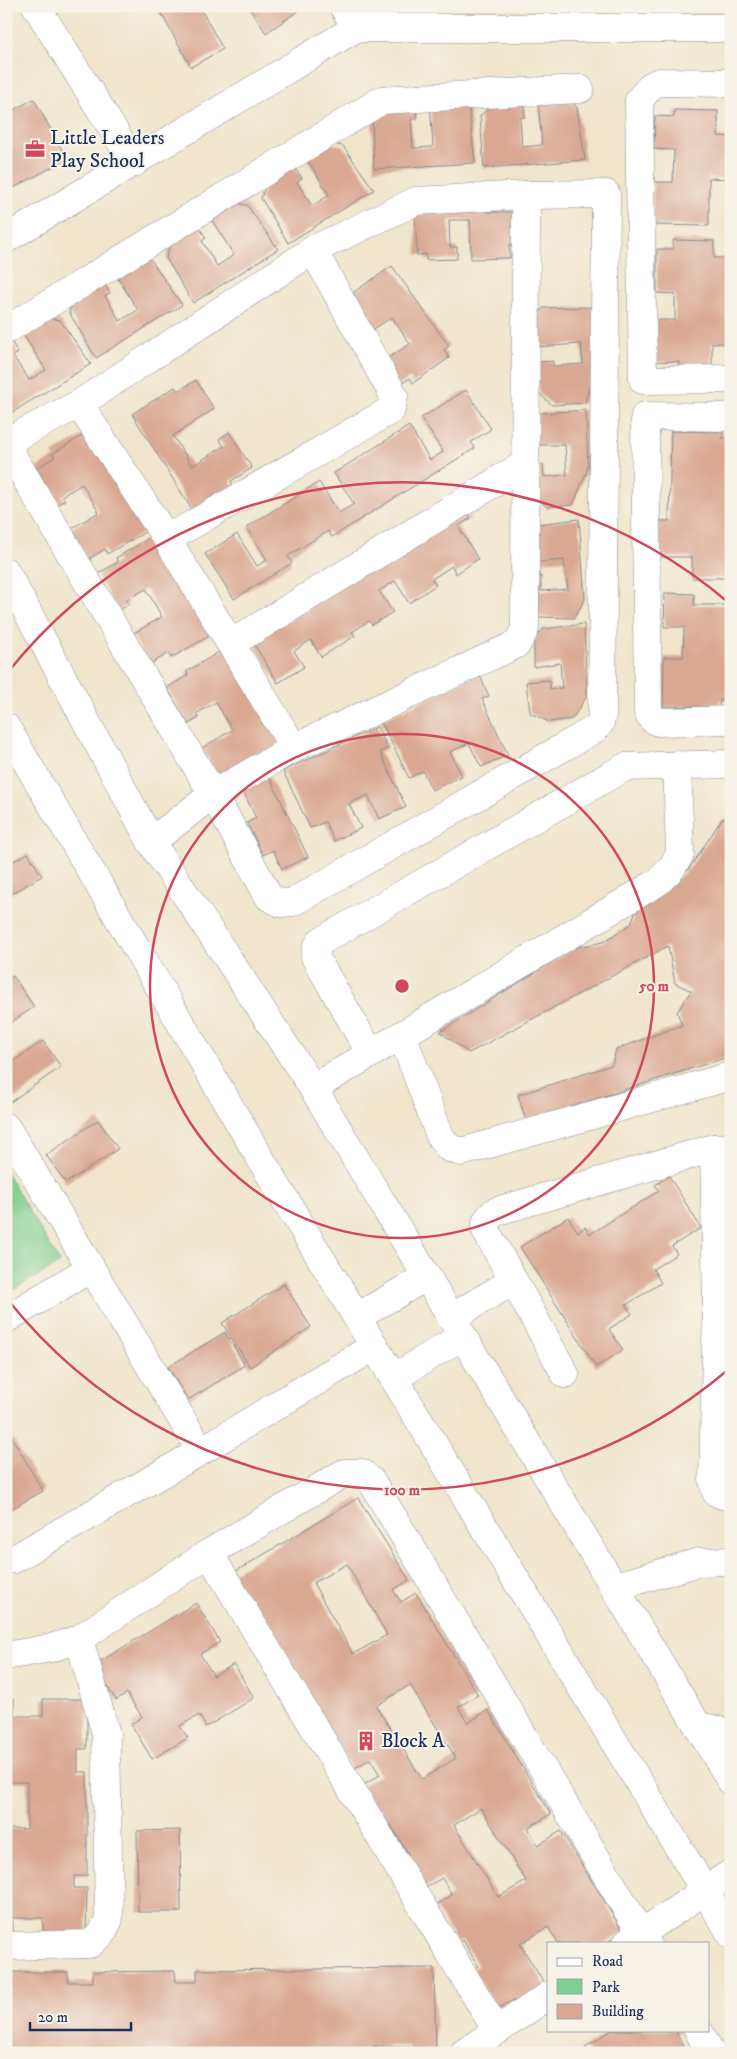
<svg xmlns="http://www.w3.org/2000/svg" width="737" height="2059" font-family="'IM FELL DW Pica',serif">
<rect width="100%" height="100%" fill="#f7f3e8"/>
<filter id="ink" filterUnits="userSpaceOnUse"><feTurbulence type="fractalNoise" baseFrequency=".02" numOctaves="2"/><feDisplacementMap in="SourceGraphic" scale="10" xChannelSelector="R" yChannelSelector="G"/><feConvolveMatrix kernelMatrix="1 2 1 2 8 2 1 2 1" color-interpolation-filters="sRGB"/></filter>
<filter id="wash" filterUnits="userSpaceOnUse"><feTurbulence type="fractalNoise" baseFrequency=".0096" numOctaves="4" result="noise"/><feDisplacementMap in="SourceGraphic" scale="20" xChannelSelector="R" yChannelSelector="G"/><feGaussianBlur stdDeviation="1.12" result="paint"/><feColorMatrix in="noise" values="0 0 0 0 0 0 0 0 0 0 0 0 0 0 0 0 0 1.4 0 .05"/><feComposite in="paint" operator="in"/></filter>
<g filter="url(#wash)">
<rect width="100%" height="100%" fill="#f0e5cb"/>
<path fill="#81cf8e" stroke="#4e7f76" d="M 6,1172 L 60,1263 L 6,1294 Z"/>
<g id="blocks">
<g fill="#d9a892" fill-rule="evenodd">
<path d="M 157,6 L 199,6 L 223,49 L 191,67 Z"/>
<path d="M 248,6 L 293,6 L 297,12 L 266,33 Z"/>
<path d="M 565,98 L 577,107 L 585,160 L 484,168 L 480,116 L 493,104 L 524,100 L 525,117 L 520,118 L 522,147 L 542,145 L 538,99 Z"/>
<path d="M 34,99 L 67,159 L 6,192 L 6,114 Z"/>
<path d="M 430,101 L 456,101 L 469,110 L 475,163 L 374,169 L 372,117 L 415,102 L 417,119 L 411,119 L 413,148 L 433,147 Z"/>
<path d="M 674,110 L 718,111 L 718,136 L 731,137 L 731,179 L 709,178 L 709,226 L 653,225 L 653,182 L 673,182 L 674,150 L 654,149 L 655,116 L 674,117 Z"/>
<path d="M 328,143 L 343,146 L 374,190 L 288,243 L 261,198 L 267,182 L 292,164 L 302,178 L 297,182 L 312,206 L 329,195 L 305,156 Z"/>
<path d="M 232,203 L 247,205 L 278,249 L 193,303 L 166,258 L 171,241 L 197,224 L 206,238 L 202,241 L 217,266 L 234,255 L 209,216 Z"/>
<path d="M 487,205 L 487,212 L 515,212 L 516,245 L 509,245 L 510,258 L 471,259 L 470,220 L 449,220 L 450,247 L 457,247 L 457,259 L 426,260 L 426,254 L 417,255 L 415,211 Z"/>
<path d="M 673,240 L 714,241 L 714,258 L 731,258 L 731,343 L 712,343 L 712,369 L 679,368 L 679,362 L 655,361 L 656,320 L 675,320 L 675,294 L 657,293 L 657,249 L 673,249 Z"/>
<path d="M 136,258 L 151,260 L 182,305 L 96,358 L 69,312 L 75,296 L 101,278 L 110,293 L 105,296 L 120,321 L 138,310 L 113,271 Z"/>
<path d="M 392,266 L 449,346 L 444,350 L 449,358 L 413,383 L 410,378 L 399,385 L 383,361 L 410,344 L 392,317 L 365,335 L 351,314 L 354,292 Z"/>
<path d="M 593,307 L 595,364 L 585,403 L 552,405 L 539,393 L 536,362 L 553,361 L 553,366 L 583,364 L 581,344 L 535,347 L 534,321 L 543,308 Z"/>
<path d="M 44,318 L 60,320 L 91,364 L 6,416 L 6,340 L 9,338 L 18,353 L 13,356 L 29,380 L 46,370 L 21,331 Z"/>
<path d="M 196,380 L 214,409 L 173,436 L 192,466 L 224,446 L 219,439 L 229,432 L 252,468 L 231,481 L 233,485 L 193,511 L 132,414 L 175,387 L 178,391 Z"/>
<path d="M 466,390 L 491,429 L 471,442 L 475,448 L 332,537 L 328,531 L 288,556 L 292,563 L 234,599 L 205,554 L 237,534 L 257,566 L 267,560 L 247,527 L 319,482 L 339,513 L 354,504 L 334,473 L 409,426 L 430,460 L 443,452 L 421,418 Z"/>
<path d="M 586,410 L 588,468 L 573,505 L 547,507 L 536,497 L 533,466 L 543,465 L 544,477 L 567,475 L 565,445 L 530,445 L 531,426 L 541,413 Z"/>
<path d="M 93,429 L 152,528 L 107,554 L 105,549 L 87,560 L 69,530 L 99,512 L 82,484 L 62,496 L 65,500 L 55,506 L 33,470 L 55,457 L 52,454 Z"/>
<path d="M 671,431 L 723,432 L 722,438 L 731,438 L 731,578 L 692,578 L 692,557 L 658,557 L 659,521 L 669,521 Z"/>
<path d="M 465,509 L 471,518 L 458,526 L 478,559 L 456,574 L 452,566 L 432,579 L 436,585 L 409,603 L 395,581 L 379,591 L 393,612 L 372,625 L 369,621 L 352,632 L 355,636 L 321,657 L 311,640 L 294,651 L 304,667 L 278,683 L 252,641 Z"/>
<path d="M 579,519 L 585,599 L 574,618 L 540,617 L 533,608 L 530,577 L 541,576 L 541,591 L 568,589 L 564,560 L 529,563 L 538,524 Z"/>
<path d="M 157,533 L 216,632 L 171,658 L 169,653 L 150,664 L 132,634 L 162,617 L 146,589 L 126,600 L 129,604 L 118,611 L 97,574 L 118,562 L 116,558 Z"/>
<path d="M 665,593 L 694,594 L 694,605 L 731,605 L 731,700 L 720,700 L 719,707 L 663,706 L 664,657 L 683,657 L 684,627 L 664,627 Z"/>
<path d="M 584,624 L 587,696 L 572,719 L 549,722 L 530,713 L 526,682 L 550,680 L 550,689 L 562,688 L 560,663 L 534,667 L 534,641 L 543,629 Z"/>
<path d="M 227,647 L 285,746 L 220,778 L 202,748 L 232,730 L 216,702 L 196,714 L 199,718 L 188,724 L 167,688 L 188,675 L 186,672 Z"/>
<path d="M 479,674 L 489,696 L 482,699 L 508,755 L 481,767 L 469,743 L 450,752 L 462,776 L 432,790 L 423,771 L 409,778 L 381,721 Z"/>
<path d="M 377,727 L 388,748 L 380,752 L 406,807 L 379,819 L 368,795 L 349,804 L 361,828 L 334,841 L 325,822 L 310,828 L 283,771 Z"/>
<path d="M 269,776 L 308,857 L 282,869 L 273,850 L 263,855 L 247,823 L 256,818 L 242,789 Z"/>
<path d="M 731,818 L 731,1056 L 526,1121 L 518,1095 L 612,1065 L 616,1049 L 682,1025 L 677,1012 L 691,991 L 675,983 L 668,946 L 469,1053 L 440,1032 L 574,948 L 603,942 L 631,924 L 635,913 L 689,869 L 722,819 Z"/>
<path d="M 28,853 L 42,876 L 6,897 L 6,865 Z"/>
<path d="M 13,976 L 34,1007 L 6,1026 L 6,981 Z"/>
<path d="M 43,1041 L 61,1067 L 6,1105 L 6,1066 Z"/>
<path d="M 98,1120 L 118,1149 L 66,1183 L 46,1155 Z"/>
<path d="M 669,1176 L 701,1228 L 672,1246 L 677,1254 L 653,1269 L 661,1283 L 626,1305 L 632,1314 L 609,1329 L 623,1350 L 596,1367 L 520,1247 L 568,1217 L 578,1232 L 585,1227 L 590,1234 L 659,1191 L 655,1185 Z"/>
<rect x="729" y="1178" width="2" height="20"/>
<path d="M 284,1284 L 311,1327 L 250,1367 L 222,1323 Z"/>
<path d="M 225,1332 L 245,1365 L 188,1400 L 168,1367 Z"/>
<path d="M 6,1427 L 43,1491 L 8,1511 L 6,1509 Z"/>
<path d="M 358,1498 L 409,1580 L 393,1590 L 401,1602 L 416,1593 L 478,1695 L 458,1707 L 468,1723 L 488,1710 L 551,1814 L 528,1828 L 538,1845 L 561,1831 L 623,1932 L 606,1943 L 558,1943 L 548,1927 L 520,1944 L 547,1988 L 516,2006 L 513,2000 L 497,2009 L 473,1969 L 478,1966 L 463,1940 L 457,1943 L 435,1906 L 452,1895 L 442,1878 L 424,1888 L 404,1855 L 408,1853 L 390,1824 L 386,1826 L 362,1786 L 380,1775 L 370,1759 L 352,1770 L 233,1573 ZM 347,1564 L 387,1635 L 353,1654 L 313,1583 ZM 410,1685 L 456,1758 L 422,1779 L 376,1706 ZM 481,1808 L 526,1881 L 498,1897 L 454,1825 Z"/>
<path d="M 196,1603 L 220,1642 L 200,1654 L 214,1676 L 234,1664 L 254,1698 L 206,1727 L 199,1715 L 180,1726 L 188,1738 L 152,1759 L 131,1724 L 142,1717 L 127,1693 L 116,1700 L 94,1665 Z"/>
<path d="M 6,1699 L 14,1699 L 14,1716 L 43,1716 L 43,1699 L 87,1699 L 87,1749 L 78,1749 L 78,1772 L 87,1772 L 87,1876 L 74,1876 L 74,1888 L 87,1888 L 86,1934 L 43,1934 L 43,1918 L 12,1918 L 12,1934 L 6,1934 L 6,1829 L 27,1829 L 27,1782 L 6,1782 Z"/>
<path d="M 180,1830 L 181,1912 L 138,1912 L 137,1831 Z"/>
<path d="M 434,1968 L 436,2053 L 409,2053 L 409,2046 L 374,2046 L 374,2053 L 306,2053 L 306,2050 L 280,2051 L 280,2053 L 6,2053 L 6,1972 L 68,1972 L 68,1982 L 93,1982 L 93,1972 L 175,1971 L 176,1982 L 197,1982 L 197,1970 Z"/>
<path d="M 612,2030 L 681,2030 L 676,2033 L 688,2053 L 589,2053 L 585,2047 Z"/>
</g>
</g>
</g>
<g filter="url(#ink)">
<use href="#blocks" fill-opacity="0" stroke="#868a94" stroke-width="1"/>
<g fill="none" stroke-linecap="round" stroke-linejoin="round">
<defs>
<g id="minor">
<path d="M 36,6 L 134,163"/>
<path d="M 343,6 L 356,28"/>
<path d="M 731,83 L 659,82 L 652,85 L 639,100 L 643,380 L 731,379"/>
<path d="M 6,239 L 356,28 L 731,28"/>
<path d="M 6,330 L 382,100 L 580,89"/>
<path d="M 79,404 L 167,539 L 391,410 L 394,396 L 313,250"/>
<path d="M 731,417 L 645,416 L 648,712 L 652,719 L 658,722 L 731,720"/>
<path d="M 6,442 L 79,404 L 313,250 L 416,201 L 526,195 L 606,194 L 602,715 L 600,723 L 595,729 L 293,902 L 281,903 L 269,897 L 213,794 L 6,445"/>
<path d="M 167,539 L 294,748"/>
<path d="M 232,643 L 525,464"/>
<path d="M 151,842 L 213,794 L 294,748 L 517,644 L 525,629 L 526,195"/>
<path d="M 402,1035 L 440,1136 L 449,1148 L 461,1152 L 731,1076"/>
<path d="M 371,1054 L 315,957 L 316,949 L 321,941 L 625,767 L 731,764"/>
<path d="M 313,1088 L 658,882 L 671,869 L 680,854 L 677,765"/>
<path d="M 6,1127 L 201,1451"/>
<path d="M 731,1148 L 714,1148 L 717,1306 L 713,1481 L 716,1492 L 722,1495 L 731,1495"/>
<path d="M 451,1318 L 513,1281"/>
<path d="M 6,1319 L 91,1268"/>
<path d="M 565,1374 L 485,1229 L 487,1220 L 494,1212 L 714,1148"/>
<path d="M 209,1553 L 497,2031"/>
<path d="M 6,1560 L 14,1559 L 201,1451 L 375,1346"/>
<path d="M 614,1587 L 699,1562 L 731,1561"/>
<path d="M 6,1656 L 51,1648 L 79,1639 L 209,1553 L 344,1473 L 362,1473 L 372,1482 L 647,1943"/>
<path d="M 698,1726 L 731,1733"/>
<path d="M 627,1943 L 731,1873"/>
<path d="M 6,1946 L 90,1944 L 102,1934 L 109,1919 L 106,1734 L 79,1639"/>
<path d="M 698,2030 L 711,2053"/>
<path d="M 464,2053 L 548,1996"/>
</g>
<g id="tertiary">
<path d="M 6,572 L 151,842 L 313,1088 L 731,1781"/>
<path d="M 6,727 L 263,1163 L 731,1934"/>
<path d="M 357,1317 L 426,1277"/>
<path d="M 394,1378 L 462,1336"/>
</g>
</defs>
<use href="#minor" stroke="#868a94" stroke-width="29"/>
<use href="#tertiary" stroke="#868a94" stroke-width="29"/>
<use href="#minor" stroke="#fff" stroke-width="28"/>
<use href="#tertiary" stroke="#fff" stroke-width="28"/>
</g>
</g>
<g fill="none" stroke="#d1495b" stroke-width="2.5">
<circle cx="402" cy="986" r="252"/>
<path d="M729 1369A504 504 0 0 1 8 1300M8 672A504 504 0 0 1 729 603"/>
</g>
<defs>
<symbol id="office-bare" viewBox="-9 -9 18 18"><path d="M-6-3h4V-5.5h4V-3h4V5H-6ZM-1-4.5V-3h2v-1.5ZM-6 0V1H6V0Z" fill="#d1495b" stroke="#f7f3e8" stroke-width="2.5" paint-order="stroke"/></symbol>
<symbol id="building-bare" viewBox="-9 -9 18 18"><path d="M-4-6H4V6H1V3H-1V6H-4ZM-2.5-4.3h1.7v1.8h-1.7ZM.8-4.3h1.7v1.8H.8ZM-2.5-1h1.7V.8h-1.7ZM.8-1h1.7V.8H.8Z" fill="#d1495b" stroke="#f7f3e8" stroke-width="2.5" paint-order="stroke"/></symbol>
</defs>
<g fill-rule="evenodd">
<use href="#office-bare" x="21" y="135" width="28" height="28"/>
<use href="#building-bare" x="352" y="1727" width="28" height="28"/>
</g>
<g text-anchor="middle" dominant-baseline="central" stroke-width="4" stroke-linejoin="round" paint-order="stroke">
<g font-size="20" fill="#1b2f5e" stroke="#f7f3e8" text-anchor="start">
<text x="50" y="138">Little Leaders<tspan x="50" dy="23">Play School</tspan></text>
<text x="381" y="1741">Block A</text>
</g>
</g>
<circle cx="402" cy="986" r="8" fill="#d1495b" stroke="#f7f3e8" stroke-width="2.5"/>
<g font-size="15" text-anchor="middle" font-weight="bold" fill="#d1495b" stroke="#f7f3e8" stroke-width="4" stroke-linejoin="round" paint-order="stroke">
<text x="654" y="991">50 m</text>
<text x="402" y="1495">100 m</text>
</g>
<rect width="737" height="2059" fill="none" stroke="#f7f3e8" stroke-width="25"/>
<rect x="547" y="1942" width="162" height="90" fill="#f7f3e8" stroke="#9fa5b1"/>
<rect x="557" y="1958" width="25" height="8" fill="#ffffff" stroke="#9fa5b1"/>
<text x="592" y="1966" font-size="15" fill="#1b2f5e">Road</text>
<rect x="557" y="1979" width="25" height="15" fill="#81cf8e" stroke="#9fa5b1"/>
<text x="592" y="1992" font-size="15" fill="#1b2f5e">Park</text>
<rect x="557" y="2004" width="25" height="15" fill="#d9a892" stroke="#9fa5b1"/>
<text x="592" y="2016" font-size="15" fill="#1b2f5e">Building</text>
<path d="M30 2022v8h101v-8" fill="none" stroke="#1b2f5e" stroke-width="2.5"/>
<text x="38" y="2022" font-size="15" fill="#1b2f5e" stroke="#f7f3e8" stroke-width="4" paint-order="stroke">20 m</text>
</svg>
